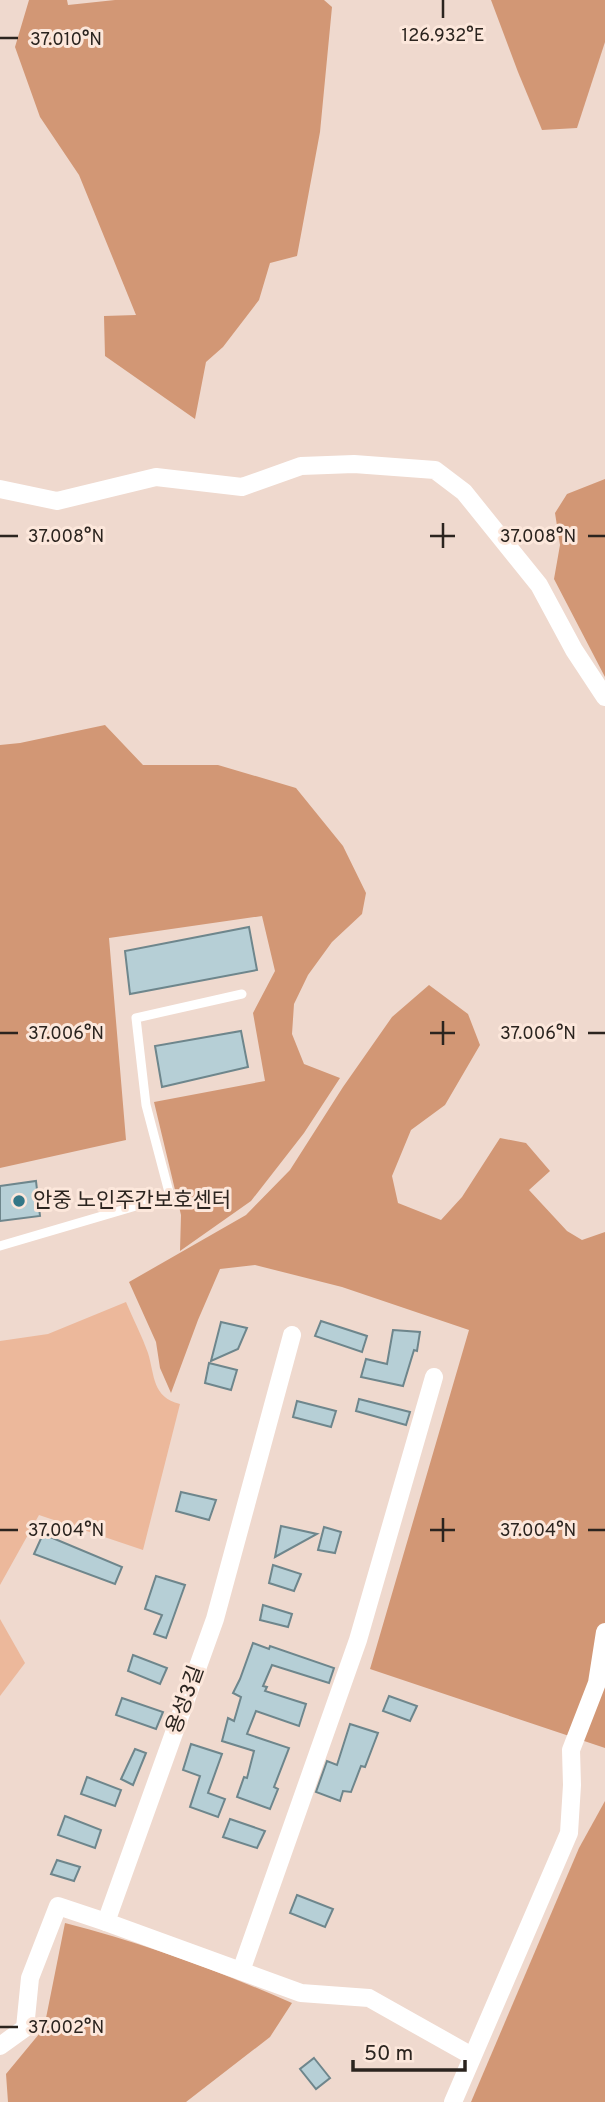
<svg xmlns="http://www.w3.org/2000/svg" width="605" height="2102" font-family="Overpass,'Noto Sans KR',sans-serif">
<rect width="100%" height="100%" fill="#efd9ce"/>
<g fill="#ecb89b">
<path d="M 126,1302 C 133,1319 142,1336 148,1353 C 155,1376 152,1397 180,1404 L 143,1550 L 39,1515 L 0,1585 L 0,1341 L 48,1334 Z"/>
<path d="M 0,1619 L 25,1663 L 0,1696 Z"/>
</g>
<g fill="#d29775">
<path d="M 29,0 L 67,0 L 68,5 L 115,0 L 324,0 L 332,7 L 320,132 L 297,256 L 270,263 L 259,300 L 223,347 L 206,362 L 195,419 L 105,356 L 104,316 L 136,315 L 79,175 L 40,117 L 15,47 Z"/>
<path d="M 491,0 L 605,0 L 605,42 L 577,128 L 542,130 L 518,72 Z"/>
<path d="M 605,479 L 605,677 L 554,579 L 560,545 L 555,513 L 567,494 Z"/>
<path d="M 105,725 L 143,765 L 218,765 L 296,788 L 343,846 L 366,893 L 362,914 L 332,942 L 308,975 L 294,1004 L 292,1034 L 304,1064 L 340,1078 L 304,1133 L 251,1201 L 180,1251 L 181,1215 L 154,1102 L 265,1081 L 253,1013 L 275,971 L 262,916 L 109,938 L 126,1140 L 0,1168 L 0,745 L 20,743 Z"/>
<path d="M 429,985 L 468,1014 L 480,1045 L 445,1105 L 411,1130 L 392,1176 L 398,1203 L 441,1220 L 462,1197 L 500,1138 L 526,1143 L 550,1171 L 529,1190 L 567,1231 L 582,1240 L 605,1232 L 605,1748 L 370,1669 L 469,1330 L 342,1287 L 255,1265 L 220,1269 L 198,1320 L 171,1393 L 160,1368 L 156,1342 L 129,1282 L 246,1215 L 290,1170 L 343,1087 L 392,1017 Z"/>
<path d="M 605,1801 L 605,2102 L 471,2102 L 579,1848 Z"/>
<path d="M 65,1923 C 143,1943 219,1971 292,2003 L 270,2037 L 186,2102 L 8,2102 L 6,2074 L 44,2028 Z"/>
</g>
<g fill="#b6cfd6" stroke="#6e868c" stroke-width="2">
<path d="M 249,927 L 257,970 L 130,994 L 125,951 Z"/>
<path d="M 241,1031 L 248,1067 L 162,1087 L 155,1046 Z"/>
<path d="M 36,1181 L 40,1216 L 0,1221 L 0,1186 Z"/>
<path d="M 321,1321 L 367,1336 L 362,1352 L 315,1336 Z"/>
<path d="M 221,1322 L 247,1328 L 238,1349 L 211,1361 Z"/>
<path d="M 393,1330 L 420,1332 L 417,1351 L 414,1350 L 403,1386 L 361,1377 L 366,1359 L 387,1364 Z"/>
<path d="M 209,1363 L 237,1370 L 231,1390 L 205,1383 Z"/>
<path d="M 359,1399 L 410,1412 L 406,1425 L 356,1411 Z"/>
<path d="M 297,1401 L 336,1411 L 331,1427 L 293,1417 Z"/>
<path d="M 181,1492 L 216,1500 L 209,1520 L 176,1511 Z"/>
<path d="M 281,1526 L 317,1534 L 275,1557 Z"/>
<path d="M 324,1527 L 341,1532 L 335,1553 L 318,1550 Z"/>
<path d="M 43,1534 L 122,1567 L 115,1584 L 34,1554 Z"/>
<path d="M 273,1565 L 301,1574 L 294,1591 L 269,1583 Z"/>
<path d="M 156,1576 L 185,1585 L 166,1638 L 154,1634 L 162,1615 L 145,1609 Z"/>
<path d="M 263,1605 L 292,1614 L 288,1627 L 260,1620 Z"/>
<path d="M 253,1643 L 269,1649 L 270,1646 L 334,1668 L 329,1683 L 272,1665 L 263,1686 L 267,1687 L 265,1691 L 306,1704 L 299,1726 L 256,1711 L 247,1734 L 289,1748 L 274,1787 L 278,1789 L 270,1809 L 237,1797 L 244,1777 L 247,1778 L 254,1751 L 222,1741 L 228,1718 L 234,1721 L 241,1697 L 233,1693 L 240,1679 Z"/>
<path d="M 133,1655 L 167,1668 L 160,1684 L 128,1671 Z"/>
<path d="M 389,1696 L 417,1706 L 410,1721 L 383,1711 Z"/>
<path d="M 122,1698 L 163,1712 L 156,1729 L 116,1715 Z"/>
<path d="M 350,1724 L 378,1733 L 365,1767 L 361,1766 L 351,1792 L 343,1791 L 340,1801 L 316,1792 L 327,1761 L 337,1765 Z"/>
<path d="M 191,1744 L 222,1754 L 208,1793 L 225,1799 L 218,1817 L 190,1807 L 200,1776 L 183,1770 Z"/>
<path d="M 135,1749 L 146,1753 L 133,1785 L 121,1779 Z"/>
<path d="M 87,1777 L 121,1790 L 115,1806 L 81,1794 Z"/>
<path d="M 65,1816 L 101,1830 L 95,1848 L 58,1835 Z"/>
<path d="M 230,1819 L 265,1831 L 257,1848 L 223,1837 Z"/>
<path d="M 57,1860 L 80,1867 L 74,1881 L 51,1874 Z"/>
<path d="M 297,1895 L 333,1909 L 325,1927 L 290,1913 Z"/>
<path d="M 314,2058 L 330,2078 L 316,2089 L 300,2069 Z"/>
</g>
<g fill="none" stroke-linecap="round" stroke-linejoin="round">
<path stroke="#fff" stroke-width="9" d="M 0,1246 L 170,1196 L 146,1105 L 136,1018 L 242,994"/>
<g stroke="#fff" stroke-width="18">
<path d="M 0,489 L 57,501 L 156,477 L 242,487 L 301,466 L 354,464 L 435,470 L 464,492 L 539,585 L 574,650 L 605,697"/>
<path d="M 106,1922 L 215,1619 L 292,1335"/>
<path d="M 241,1971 L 358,1640 L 434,1377"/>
<path d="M 0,2046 L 25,2028 L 30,1978 L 58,1906 L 106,1922 L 301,1993 L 369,1998 L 472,2056"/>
<path d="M 453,2102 L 569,1833 L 572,1785 L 571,1750 L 597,1683 L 605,1632"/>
</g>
</g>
<path fill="none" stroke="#2b241f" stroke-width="2.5" d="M 443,0 L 443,18M 0,38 L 18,38M 443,523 L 443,548M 0,536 L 18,536M 430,536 L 455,536M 588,536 L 605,536M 443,1021 L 443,1045M 0,1033 L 18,1033M 430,1033 L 455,1033M 588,1033 L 605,1033M 443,1518 L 443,1542M 0,1530 L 18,1530M 430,1530 L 455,1530M 588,1530 L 605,1530M 0,2027 L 18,2027"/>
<circle fill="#347787" stroke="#fce7db" stroke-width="2.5" cx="19" cy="1201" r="7"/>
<g text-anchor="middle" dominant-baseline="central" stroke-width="6" stroke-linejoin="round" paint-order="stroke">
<g font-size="21" fill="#2b241f" stroke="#fce7db" text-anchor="start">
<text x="33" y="1201">안중 노인주간보호센터</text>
</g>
<g font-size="21" fill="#2b241f" stroke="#fce7db">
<text transform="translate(186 1700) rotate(-70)">용성3길</text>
</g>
</g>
<g font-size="18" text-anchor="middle" fill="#2b241f" stroke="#fce7db" stroke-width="6" stroke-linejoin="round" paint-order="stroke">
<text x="443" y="41">126.932°E</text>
<text x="66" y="45">37.010°N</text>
<text x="66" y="542">37.008°N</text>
<text x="538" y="542">37.008°N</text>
<text x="66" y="1039">37.006°N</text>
<text x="538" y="1039">37.006°N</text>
<text x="66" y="1536">37.004°N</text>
<text x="538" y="1536">37.004°N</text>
<text x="66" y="2033">37.002°N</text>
</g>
<path d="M353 2060v10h112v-10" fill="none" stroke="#2b241f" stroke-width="3.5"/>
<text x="364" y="2060" font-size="21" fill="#2b241f" stroke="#fce7db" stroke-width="5" paint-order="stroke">50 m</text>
</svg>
